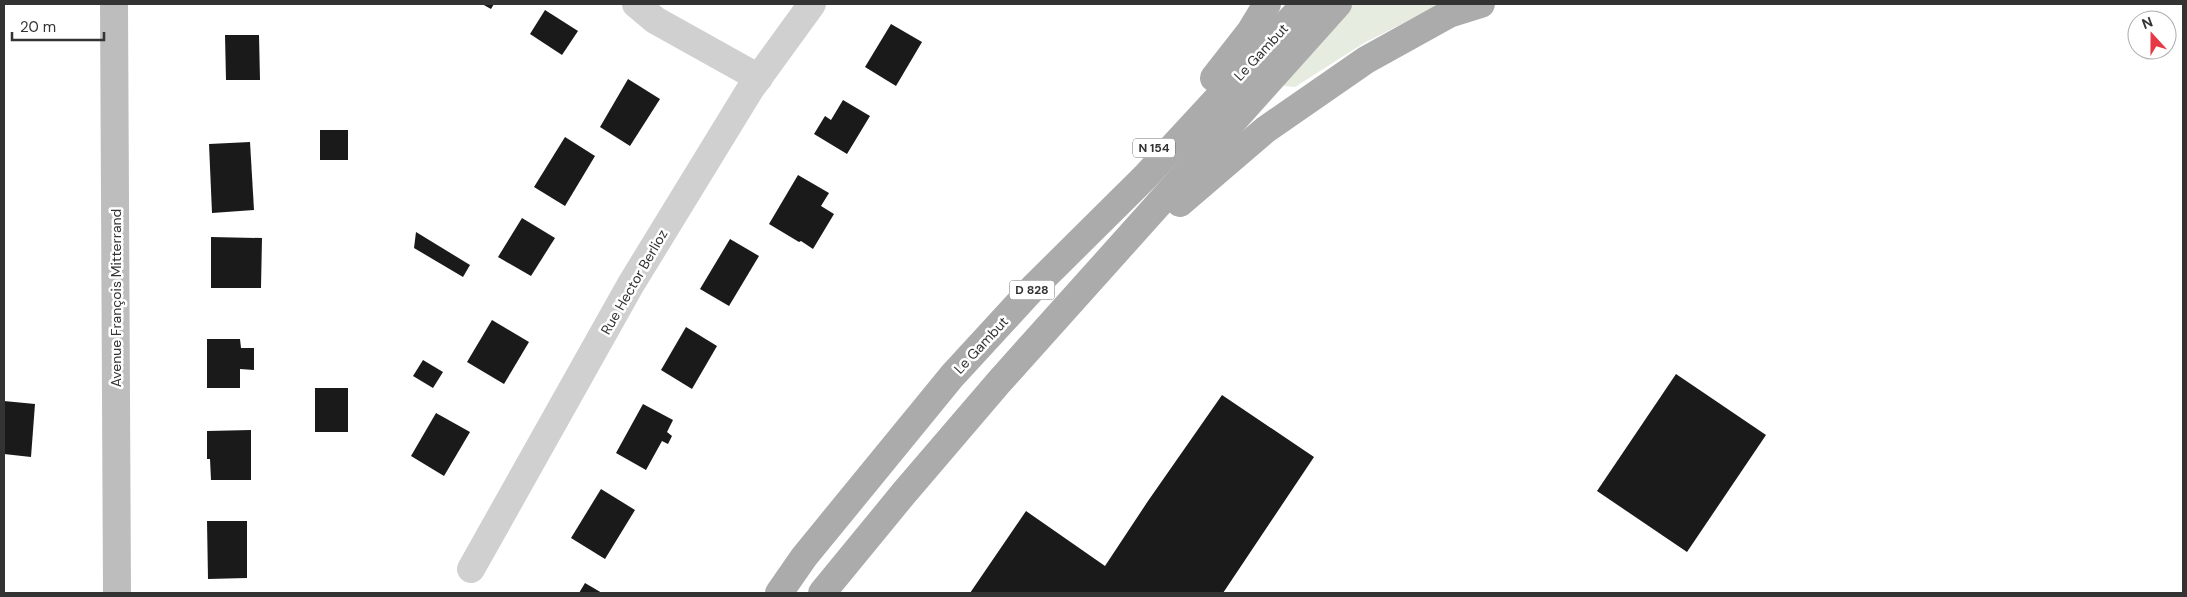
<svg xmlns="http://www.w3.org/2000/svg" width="2187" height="597" font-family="'DM Sans',sans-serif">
<rect width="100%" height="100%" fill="#fff"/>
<path fill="#e6ecdf" d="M 1352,4 L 1441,4 L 1364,43 L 1295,87 L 1284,86 L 1283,78 Z"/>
<g fill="#1a1a1a">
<path d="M 482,4 L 494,4 L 491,9 Z"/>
<path d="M 545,10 L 578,31 L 562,55 L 530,34 Z"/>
<path d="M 891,24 L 922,42 L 896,86 L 865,67 Z"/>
<path d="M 225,35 L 259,35 L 260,80 L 226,80 Z"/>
<path d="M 628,79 L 660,99 L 630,146 L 600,127 Z"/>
<path d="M 843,100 L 870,116 L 847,154 L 814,134 L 825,116 L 831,120 Z"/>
<rect x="320" y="130" width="28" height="30"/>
<path d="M 565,137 L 595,156 L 565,206 L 534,187 Z"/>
<path d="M 250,142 L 254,210 L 212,213 L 209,144 Z"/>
<path d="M 798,175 L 829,193 L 821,206 L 834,214 L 813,249 L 801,241 L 799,242 L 769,224 Z"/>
<path d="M 522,218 L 555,238 L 531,276 L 498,257 Z"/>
<path d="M 416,232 L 470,265 L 463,277 L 414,248 Z"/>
<path d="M 211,237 L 262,238 L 261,288 L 211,288 Z"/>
<path d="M 730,239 L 759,256 L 729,306 L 700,289 Z"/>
<path d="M 492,320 L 529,342 L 504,384 L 467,362 Z"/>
<path d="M 686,327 L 717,346 L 692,389 L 661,370 Z"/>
<path d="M 207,339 L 240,339 L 241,348 L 254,348 L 254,370 L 240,369 L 240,388 L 207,388 Z"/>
<path d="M 423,360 L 443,372 L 433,388 L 413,376 Z"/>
<path d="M 1676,374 L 1766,435 L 1687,552 L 1597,491 Z"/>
<rect x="315" y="388" width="33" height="44"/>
<path d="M 1222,395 L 1314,457 L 1223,593 L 970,593 L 1026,511 L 1105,566 L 1148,501 Z"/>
<path d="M 4,401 L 35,404 L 31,457 L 4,454 Z"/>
<path d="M 643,404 L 673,420 L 667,432 L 672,436 L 668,444 L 662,441 L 646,470 L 616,453 Z"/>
<path d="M 436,413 L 470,432 L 444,476 L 411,456 Z"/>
<path d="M 251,430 L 251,480 L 211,480 L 210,459 L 207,459 L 207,431 Z"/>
<path d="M 601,489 L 635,510 L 605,559 L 571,538 Z"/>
<path d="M 207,521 L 247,521 L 247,578 L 208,579 Z"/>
<path d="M 585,583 L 602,593 L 579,593 Z"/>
</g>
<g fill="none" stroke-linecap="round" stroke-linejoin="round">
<g stroke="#d0d0d0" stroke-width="28">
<path d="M 636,4 L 655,20 L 759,78"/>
<path d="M 471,569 L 631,284 L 751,88 L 812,4"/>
</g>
<path stroke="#bdbdbd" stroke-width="28" d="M 114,4 L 117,593"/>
<g stroke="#ababab" stroke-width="28">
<path d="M 1214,78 L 1250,32 L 1267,4"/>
<path d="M 1180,203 L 1265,130 L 1366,60 L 1449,14 L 1481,4"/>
<path d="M 779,593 L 804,557 L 952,376 L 1033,288 L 1145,177 L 1305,4"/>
<path d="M 822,593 L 904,493 L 999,382 L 1338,4"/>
</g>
</g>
<g text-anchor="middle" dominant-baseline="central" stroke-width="5" stroke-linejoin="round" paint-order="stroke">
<g fill="#fff" stroke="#707070" stroke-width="1">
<rect x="1133" y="138.5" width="42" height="19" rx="4"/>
<rect x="1009.5" y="280.5" width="45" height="19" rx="4"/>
</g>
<g font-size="12" font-weight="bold" fill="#333">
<text x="1154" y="148">N 154</text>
<text x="1032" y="290">D 828</text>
</g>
<g font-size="14" fill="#333" stroke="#fff">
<text transform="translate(1261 52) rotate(-47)">Le Gambut</text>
<text transform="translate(634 282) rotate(-60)">Rue Hector Berlioz</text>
<text transform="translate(116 298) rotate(-90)">Avenue François Mitterrand</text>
<text transform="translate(981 345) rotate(-47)">Le Gambut</text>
</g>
</g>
<rect width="2187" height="597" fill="none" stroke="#333333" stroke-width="10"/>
<g transform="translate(2152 35) rotate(339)"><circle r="24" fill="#ffffff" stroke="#adadad"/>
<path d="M0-4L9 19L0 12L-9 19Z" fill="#e63946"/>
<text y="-8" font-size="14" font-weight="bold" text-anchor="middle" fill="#333333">N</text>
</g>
<path d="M12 32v8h92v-8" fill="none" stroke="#333333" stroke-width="2.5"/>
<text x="20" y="32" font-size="15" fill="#333333" stroke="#ffffff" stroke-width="4" paint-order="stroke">20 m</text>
</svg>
